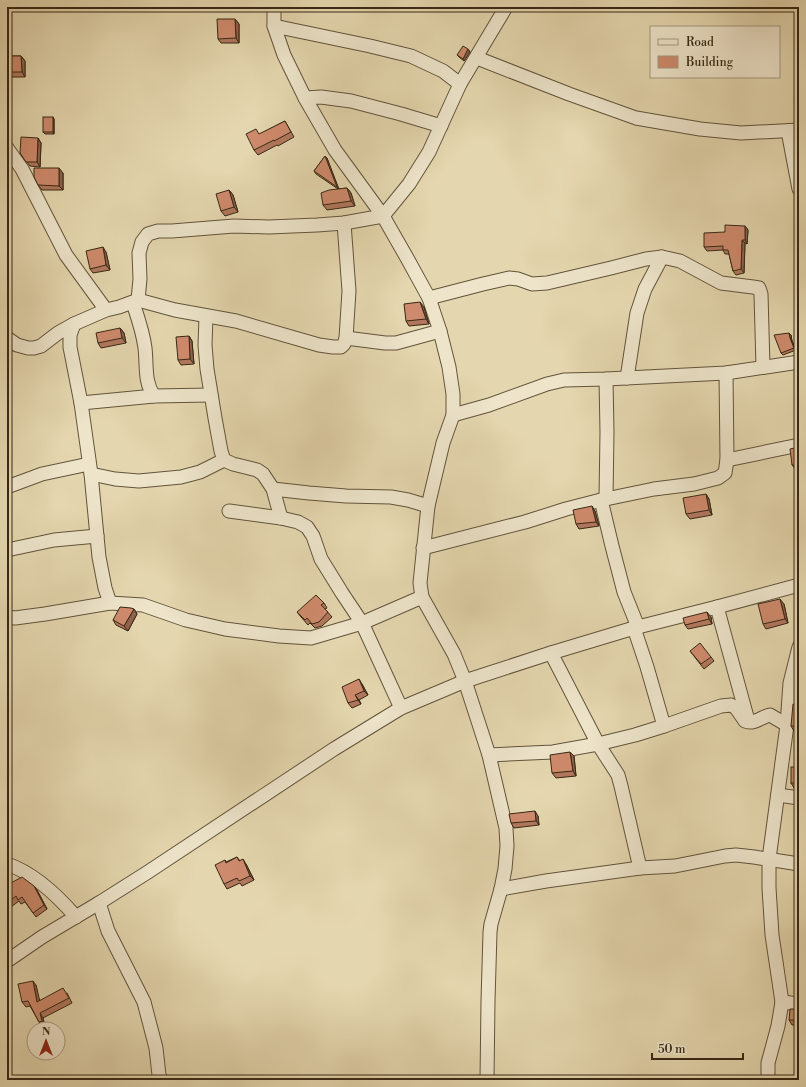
<svg xmlns="http://www.w3.org/2000/svg" width="806" height="1087" font-family="'Libre Bodoni',serif">
<rect width="100%" height="100%" fill="#e4d6ae"/>
<filter id="stains"><feTurbulence type="fractalNoise" baseFrequency=".005" numOctaves="4"/><feColorMatrix values="0 0 0 0 .2 0 0 0 0 .09 0 0 0 0 .02 0 0 0 .5 -.17"/></filter>
<radialGradient id="worn" r=".72"><stop offset=".6" stop-color="#630" stop-opacity="0"/><stop offset="1" stop-color="#630" stop-opacity=".3"/></radialGradient>
<g fill="none" stroke-linecap="round" stroke-linejoin="round">
<defs>
<g id="minor">
<path d="M 274,7 L 274,26 L 284,55 L 305,98 L 335,150 L 383,216 L 407,258 L 429,298 L 440,331 L 449,367 L 453,394 L 453,415 L 443,443 L 428,506 L 420,583 L 422,597 L 454,654 L 465,681 L 489,755 L 506,828 L 507,846 L 505,869 L 501,889 L 491,924 L 490,932 L 488,1001 L 487,1080"/>
<path d="M 274,26 L 370,46 L 411,56 L 443,71 L 460,84"/>
<path d="M 477,58 L 569,94 L 636,118 L 700,129 L 741,133 L 799,130"/>
<path d="M 305,98 L 321,97 L 351,101 L 401,114 L 441,126"/>
<path d="M 788,131 L 799,189"/>
<path d="M 7,148 L 22,169 L 66,255 L 106,310"/>
<path d="M 429,298 L 483,284 L 509,278 L 518,279 L 532,284 L 547,283 L 611,268 L 646,259 L 662,257 L 680,261 L 721,283 L 753,287 L 759,288 L 761,294 L 763,367"/>
<path d="M 138,300 L 175,310 L 236,321 L 319,345 L 333,347 L 341,347 L 344,344 L 346,338 L 349,291 L 344,223"/>
<path d="M 133,303 C 138,318 143,332 145,348 C 147,365 144,382 154,396"/>
<path d="M 206,317 L 205,345 L 207,369 L 215,418 L 221,451 L 224,460 L 233,464 L 257,470 L 263,474 L 273,489 L 281,518"/>
<path d="M 74,324 L 70,335 L 70,347 L 81,403 L 91,474 L 99,557 L 105,588 L 110,603"/>
<path d="M 7,338 L 17,345 L 28,348 L 34,348 L 41,346 L 58,333 L 74,324 L 106,310 L 119,307 L 138,300 L 140,279 L 139,253 L 142,242 L 148,234 L 158,231 L 172,231 L 234,226 L 269,227 L 317,225 L 344,223 L 383,216 L 409,184 L 429,152 L 460,84 L 506,7"/>
<path d="M 346,338 L 385,343 L 396,343 L 440,331"/>
<path d="M 627,378 L 637,313 L 645,289 L 662,257"/>
<path d="M 81,403 L 154,396 L 211,395"/>
<path d="M 453,415 L 489,405 L 547,384 L 564,380 L 606,379 L 726,373 L 799,362"/>
<path d="M 727,460 L 799,445"/>
<path d="M 91,474 L 115,479 L 139,481 L 181,477 L 200,472 L 224,460"/>
<path d="M 7,487 L 42,474 L 89,464"/>
<path d="M 273,489 L 309,493 L 346,496 L 391,497 L 408,500 L 428,506"/>
<path d="M 606,499 L 607,432 L 606,379"/>
<path d="M 601,500 L 612,546 L 624,592 L 638,627"/>
<path d="M 229,511 L 281,518 L 298,522 L 307,527 L 313,536 L 321,559 L 342,593 L 362,623 L 385,673 L 401,708"/>
<path d="M 423,548 L 525,522 L 566,509 L 601,500 L 654,489 L 694,484 L 718,478 L 725,473 L 727,460 L 726,373"/>
<path d="M 7,550 L 54,540 L 97,536"/>
<path d="M 717,607 L 747,717"/>
<path d="M 7,617 L 15,618 L 45,614 L 110,603 L 143,605 L 186,620 L 225,629 L 279,636 L 311,638 L 362,623 L 422,597"/>
<path d="M 634,628 L 647,667 L 664,726"/>
<path d="M 551,653 L 598,744 L 618,775 L 621,786 L 640,868"/>
<path d="M 489,755 L 553,752 L 598,744 L 635,735 L 664,726 L 721,706 L 731,705 L 736,708 L 745,721 C 754,725 761,717 770,715 L 787,725"/>
<path d="M 778,795 L 799,798"/>
<path d="M 7,864 C 34,873 57,895 76,917"/>
<path d="M 501,889 L 546,881 L 640,868 L 675,866 L 725,856 L 736,855 L 754,857 L 799,864"/>
<path d="M 99,903 L 108,931 L 144,1002 L 156,1048 L 159,1075 L 161,1080"/>
<path d="M 7,961 L 42,937 L 99,903 L 148,872 L 334,749 L 401,708 L 465,681 L 551,653 L 634,628 L 717,607 L 799,585"/>
<path d="M 782,1002 L 799,1004"/>
<path d="M 768,1080 L 768,1063 L 778,1026 L 782,1002 L 772,935 L 769,888 L 769,859 L 787,725 L 790,683 L 799,647"/>
</g>
</defs>
<use href="#minor" stroke="#62543b" stroke-width="15"/>
<use href="#minor" stroke="#ede4ca" stroke-width="13"/>
</g>
<g fill="#b1775d" stroke="#372815">
<path d="M 235,19 L 239,24 L 239,43 L 221,43 L 218,39 Z"/>
<path d="M 468,49 L 470,52 L 464,61 L 459,57 L 457,55 Z"/>
<path d="M 7,56 L 21,56 L 25,61 L 25,77 L 7,77 Z"/>
<path d="M 54,119 L 54,134 L 45,134 L 43,132 Z"/>
<path d="M 285,121 L 294,137 L 278,146 L 277,145 L 258,155 L 254,150 L 260,134 Z"/>
<path d="M 38,138 L 41,143 L 40,167 L 30,166 L 20,153 Z"/>
<path d="M 325,156 L 327,158 L 338,189 L 347,188 L 351,193 L 355,206 L 327,210 L 323,205 L 338,189 L 316,174 L 314,171 Z"/>
<path d="M 63,173 L 63,190 L 42,190 L 38,185 Z"/>
<path d="M 229,190 L 233,195 L 238,212 L 225,216 L 221,211 Z"/>
<path d="M 745,226 L 748,230 L 747,244 L 745,243 L 744,273 L 736,275 L 733,271 L 729,254 L 725,254 L 723,250 L 707,251 L 704,247 L 725,232 Z"/>
<path d="M 106,252 L 110,270 L 93,273 L 90,269 Z"/>
<path d="M 424,307 L 429,324 L 409,326 L 406,321 Z"/>
<path d="M 120,328 L 124,333 L 126,343 L 101,348 L 98,343 Z"/>
<path d="M 791,335 L 792,341 L 796,350 L 783,355 L 781,353 Z"/>
<path d="M 189,336 L 192,341 L 194,364 L 181,365 L 178,360 Z"/>
<path d="M 799,447 L 799,470 L 796,470 L 792,465 Z"/>
<path d="M 706,494 L 709,499 L 712,515 L 690,519 L 686,514 Z"/>
<path d="M 595,511 L 599,526 L 579,529 L 576,524 Z"/>
<path d="M 324,603 L 327,608 L 325,609 L 332,617 L 322,626 L 315,628 L 310,623 L 308,625 L 301,617 L 297,612 Z"/>
<path d="M 784,604 L 788,623 L 766,629 L 763,624 Z"/>
<path d="M 134,609 L 137,614 L 128,631 L 116,625 L 113,620 Z"/>
<path d="M 711,617 L 712,624 L 688,629 L 685,625 Z"/>
<path d="M 690,651 L 711,657 L 714,661 L 704,669 Z"/>
<path d="M 362,684 L 368,695 L 359,700 L 361,704 L 352,708 L 348,703 Z"/>
<path d="M 799,705 L 799,731 L 794,731 L 791,726 Z"/>
<path d="M 570,752 L 574,756 L 576,776 L 556,778 L 552,773 Z"/>
<path d="M 799,767 L 799,788 L 794,788 L 791,783 Z"/>
<path d="M 538,816 L 539,825 L 514,828 L 511,823 Z"/>
<path d="M 237,857 L 240,861 L 246,864 L 254,880 L 242,886 L 240,883 L 227,889 L 224,884 L 225,860 L 226,862 Z"/>
<path d="M 7,885 L 37,890 L 47,909 L 36,917 L 25,902 L 21,904 L 19,901 L 7,910 Z"/>
<path d="M 36,985 L 39,1001 L 67,993 L 72,1003 L 43,1018 L 45,1026 L 42,1027 L 39,1022 L 30,1006 L 26,1007 L 22,1002 Z"/>
<path d="M 799,1009 L 799,1025 L 792,1025 L 789,1020 Z"/>
</g>
<g fill="#90614c" stroke="#372815">
<path d="M 235,19 L 239,24 L 239,43 L 236,38 Z"/>
<path d="M 468,49 L 470,52 L 464,61 L 463,59 Z"/>
<path d="M 21,56 L 25,61 L 25,77 L 22,72 Z"/>
<path d="M 53,117 L 54,119 L 54,134 L 53,132 Z"/>
<path d="M 38,138 L 41,143 L 40,167 L 37,162 Z"/>
<path d="M 325,156 L 327,158 L 339,189 L 337,187 Z"/>
<path d="M 59,168 L 63,173 L 63,190 L 59,186 Z"/>
<path d="M 347,188 L 351,193 L 355,206 L 351,201 Z"/>
<path d="M 229,190 L 233,195 L 238,212 L 234,207 Z"/>
<path d="M 745,226 L 748,230 L 747,244 L 745,240 Z"/>
<path d="M 742,240 L 745,243 L 744,273 L 741,269 Z"/>
<path d="M 103,247 L 106,252 L 110,270 L 106,265 Z"/>
<path d="M 420,302 L 424,307 L 429,324 L 426,319 Z"/>
<path d="M 120,328 L 124,333 L 126,343 L 122,338 Z"/>
<path d="M 789,333 L 791,335 L 792,341 L 796,350 L 790,338 Z"/>
<path d="M 189,336 L 192,341 L 194,364 L 190,359 Z"/>
<path d="M 706,494 L 709,499 L 712,515 L 709,510 Z"/>
<path d="M 592,506 L 595,511 L 599,526 L 596,522 Z"/>
<path d="M 780,599 L 784,604 L 788,623 L 785,619 Z"/>
<path d="M 134,609 L 137,614 L 128,631 L 124,626 Z"/>
<path d="M 707,612 L 711,617 L 712,624 L 709,619 Z"/>
<path d="M 359,679 L 362,684 L 368,695 L 364,691 Z"/>
<path d="M 355,695 L 359,700 L 361,704 L 358,700 Z"/>
<path d="M 570,752 L 574,756 L 576,776 L 573,771 Z"/>
<path d="M 535,811 L 538,816 L 539,825 L 536,821 Z"/>
<path d="M 243,859 L 246,864 L 254,880 L 250,876 Z"/>
<path d="M 34,886 L 37,890 L 47,909 L 44,905 Z"/>
<path d="M 33,981 L 36,985 L 41,1006 L 37,1002 Z"/>
<path d="M 40,1013 L 43,1018 L 45,1026 L 42,1021 Z"/>
</g>
<g fill="#ce8a6c" stroke="#372815">
<path d="M 217,19 L 235,19 L 236,38 L 218,39 Z"/>
<path d="M 463,46 L 468,49 L 463,59 L 457,55 Z"/>
<path d="M 7,56 L 21,56 L 22,72 L 7,72 Z"/>
<rect x="43" y="117" width="10" height="15"/>
<path d="M 285,121 L 291,132 L 274,141 L 274,140 L 254,150 L 246,134 L 256,129 L 259,134 Z"/>
<path d="M 21,137 L 38,138 L 37,162 L 26,162 L 20,153 Z"/>
<path d="M 325,156 L 337,187 L 314,171 Z"/>
<path d="M 34,168 L 59,168 L 59,186 L 38,185 L 34,177 Z"/>
<path d="M 347,188 L 351,201 L 323,205 L 321,193 L 329,190 Z"/>
<path d="M 229,190 L 234,207 L 221,211 L 216,194 Z"/>
<path d="M 725,225 L 745,226 L 745,240 L 742,240 L 741,269 L 733,271 L 728,250 L 723,250 L 723,246 L 704,247 L 704,233 L 725,232 Z"/>
<path d="M 103,247 L 106,265 L 90,269 L 86,251 Z"/>
<path d="M 420,302 L 426,319 L 406,321 L 404,304 Z"/>
<path d="M 120,328 L 122,338 L 98,343 L 96,333 Z"/>
<path d="M 789,333 L 790,338 L 794,348 L 781,353 L 774,335 Z"/>
<path d="M 189,336 L 190,359 L 178,360 L 176,337 Z"/>
<path d="M 799,447 L 799,465 L 792,465 L 790,449 Z"/>
<path d="M 706,494 L 709,510 L 686,514 L 683,498 Z"/>
<path d="M 592,506 L 596,522 L 576,524 L 573,510 Z"/>
<path d="M 316,595 L 324,603 L 321,605 L 328,612 L 319,622 L 312,624 L 307,618 L 305,620 L 297,612 Z"/>
<path d="M 780,599 L 785,619 L 763,624 L 758,604 Z"/>
<path d="M 120,607 L 131,608 L 134,609 L 124,626 L 113,620 Z"/>
<path d="M 707,612 L 709,619 L 685,625 L 683,618 Z"/>
<path d="M 700,643 L 711,657 L 701,664 L 690,651 Z"/>
<path d="M 359,679 L 364,691 L 355,695 L 358,700 L 348,703 L 342,687 Z"/>
<path d="M 793,704 L 799,705 L 799,726 L 791,726 Z"/>
<path d="M 570,752 L 573,771 L 552,773 L 550,755 Z"/>
<rect x="791" y="767" width="8" height="16"/>
<path d="M 535,811 L 536,821 L 511,823 L 509,814 Z"/>
<path d="M 237,857 L 239,861 L 243,859 L 250,876 L 239,881 L 237,878 L 224,884 L 215,865 L 225,860 L 226,863 Z"/>
<path d="M 22,877 L 34,886 L 44,905 L 33,913 L 22,897 L 18,900 L 16,896 L 7,903 L 7,885 Z"/>
<path d="M 33,981 L 37,1002 L 63,988 L 69,998 L 40,1013 L 42,1021 L 39,1022 L 28,1001 L 22,1002 L 18,984 Z"/>
<path d="M 790,1009 L 799,1009 L 799,1020 L 789,1020 Z"/>
</g>
<rect width="806" height="1087" fill="none" stroke="#e4d6ae" stroke-width="24"/>
<rect x="8" y="8" width="790" height="1071" fill="none" stroke="#372815" stroke-width="2"/>
<rect x="12" y="12" width="782" height="1063" fill="none" stroke="#372815"/>
<rect x="650" y="26" width="130" height="52" fill="#ede4ca" stroke="#a49982"/>
<rect x="658" y="39" width="20" height="6" fill="#ede4ca" stroke="#a49982"/>
<text x="686" y="46" font-size="12" fill="#372815">Road</text>
<rect x="658" y="56" width="20" height="12" fill="#ce8a6c" stroke="#a49982"/>
<text x="686" y="66" font-size="12" fill="#372815">Building</text>
<g transform="translate(46 1041)"><circle r="19" fill="#ede4ca" stroke="#a49982"/>
<path d="M0-3L7 15L0 10L-7 15Z" fill="#8f2418"/>
<text y="-6" font-size="11" font-weight="bold" text-anchor="middle" fill="#372815">N</text>
</g>
<path d="M652 1053v6h91v-6" fill="none" stroke="#372815" stroke-width="2"/>
<text x="658" y="1053" font-size="12" fill="#372815" stroke="#ede4ca" stroke-width="3" paint-order="stroke">50 m</text>
<rect width="100%" height="100%" filter="url(#stains)"/>
<rect width="100%" height="100%" fill="url(#worn)"/>
</svg>
